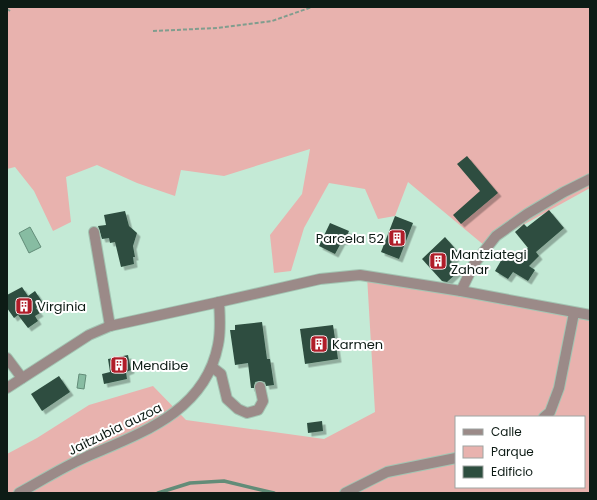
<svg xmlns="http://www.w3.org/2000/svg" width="597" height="500" font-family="Poppins,sans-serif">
<defs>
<filter id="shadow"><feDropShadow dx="3.5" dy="3.5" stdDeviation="0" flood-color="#0004"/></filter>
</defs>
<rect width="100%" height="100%" fill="#c4ead6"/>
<g fill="#e8b2ae" fill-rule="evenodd">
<path d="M 7,7 L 590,7 L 590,188 L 485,246 L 408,182 L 395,216 L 378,219 L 365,189 L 329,183 L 304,228 L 291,271 L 274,273 L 270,235 L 302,194 L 310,149 L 224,176 L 181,170 L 175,196 L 137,183 L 97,165 L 66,177 L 71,222 L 53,231 L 34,191 L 15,167 L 7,169 Z"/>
<path d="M 367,276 L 590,314 L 590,493 L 7,493 L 7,454 L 37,438 L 89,405 L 153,386 L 186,420 L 324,439 L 375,412 ZM 456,417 L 584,417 L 584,487 L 456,487 Z"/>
</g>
<g fill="#87bca2" stroke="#628c78">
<path d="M 30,227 L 41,247 L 29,253 L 19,233 Z"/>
<path d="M 79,374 L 86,375 L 84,389 L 77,388 Z"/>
</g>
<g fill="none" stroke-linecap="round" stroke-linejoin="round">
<path stroke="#628c78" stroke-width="3.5" d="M 158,493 L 190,483 L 224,481 L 274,493"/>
</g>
<g fill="#2d4e3f" filter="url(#shadow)">
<path d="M 467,156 L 498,193 L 461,224 L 453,215 L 480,191 L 457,164 Z"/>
<path d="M 549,210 L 564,228 L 536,252 L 539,256 L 529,266 L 535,270 L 528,281 L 513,272 L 508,279 L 495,271 L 506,252 L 517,258 L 528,248 L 515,232 L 524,224 L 527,227 Z"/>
<path d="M 125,211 L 129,226 L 137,233 L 133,246 L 135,257 L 133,257 L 134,264 L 121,267 L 115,242 L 110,243 L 109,238 L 102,239 L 98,226 L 106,225 L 104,215 Z"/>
<path d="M 395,216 L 413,223 L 399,259 L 381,252 Z"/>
<path d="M 330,223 L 349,231 L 344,242 L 342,241 L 335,254 L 319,246 Z"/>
<path d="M 445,237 L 460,254 L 451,262 L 459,271 L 447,282 L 442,281 L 422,259 Z"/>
<path d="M 22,287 L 28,296 L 35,291 L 43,303 L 36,308 L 40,313 L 35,316 L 38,321 L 28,328 L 18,315 L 14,318 L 7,308 L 7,295 Z"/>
<path d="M 262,322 L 267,359 L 270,359 L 274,385 L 266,386 L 265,382 L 259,381 L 255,382 L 254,388 L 251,388 L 248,363 L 235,365 L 230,330 L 235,330 L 235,325 Z"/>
<path d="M 333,325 L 338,359 L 305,364 L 300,329 Z"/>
<path d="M 128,355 L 131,370 L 126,372 L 127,379 L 104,384 L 102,374 L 110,372 L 108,359 Z"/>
<path d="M 59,376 L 70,392 L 42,411 L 31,394 Z"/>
<path d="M 322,421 L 323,431 L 308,433 L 307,423 Z"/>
</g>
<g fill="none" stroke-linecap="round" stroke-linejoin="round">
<defs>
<g id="minor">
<path d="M 94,232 L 110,326"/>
<path d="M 461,291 L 474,264 L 496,236 L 527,214 L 564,192 L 590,179"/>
<path d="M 219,302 L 320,279 L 360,275 L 461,291 L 590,315"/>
<path d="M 7,358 L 22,378"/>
<path d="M 212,367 L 221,374 L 227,399 L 238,409 L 247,413 L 258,410 L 263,401 L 260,387"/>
<path d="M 7,388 L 89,335 L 110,326 L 219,302 C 220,316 221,331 218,345 C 205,412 141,433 86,457 C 63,467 41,481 19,493"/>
<path d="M 544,417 L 550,412 L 559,388 L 574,313"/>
<path d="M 345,493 L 387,472 L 456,458"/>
</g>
</defs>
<use href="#minor" stroke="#a3c5b3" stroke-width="12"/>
<g stroke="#809d8e" stroke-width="2" stroke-dasharray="4 2" stroke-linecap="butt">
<path d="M 7,9 L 10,11"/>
<path d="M 153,31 L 217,28 L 272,21 L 312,7"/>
</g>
<use href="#minor" stroke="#9b8a88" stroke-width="10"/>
</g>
<defs>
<symbol id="building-square" viewBox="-11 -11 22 22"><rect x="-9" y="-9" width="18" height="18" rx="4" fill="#b01d29" stroke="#fff"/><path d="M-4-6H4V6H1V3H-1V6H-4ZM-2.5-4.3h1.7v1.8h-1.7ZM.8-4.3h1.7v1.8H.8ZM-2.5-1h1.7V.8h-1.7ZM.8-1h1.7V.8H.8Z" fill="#fff"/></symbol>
</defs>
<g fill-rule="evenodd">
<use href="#building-square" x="387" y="228" width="20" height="20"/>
<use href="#building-square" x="428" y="251" width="20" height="20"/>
<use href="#building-square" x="14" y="296" width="20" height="20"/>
<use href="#building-square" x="309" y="334" width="20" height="20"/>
<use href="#building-square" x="109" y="355" width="20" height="20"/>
</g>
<g text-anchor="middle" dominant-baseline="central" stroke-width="4" stroke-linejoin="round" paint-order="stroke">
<g font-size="13" fill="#0d1b15" stroke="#fff" text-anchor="start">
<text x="384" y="238" text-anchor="end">Parcela 52</text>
<text x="451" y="254">Mantziategi<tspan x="451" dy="15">Zahar</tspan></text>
<text x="37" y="306">Virginia</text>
<text x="332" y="344">Karmen</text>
<text x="132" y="365">Mendibe</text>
</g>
<g font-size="13" fill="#0d1b15" stroke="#fff">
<text transform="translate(115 429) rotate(-26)">Jaitzubia auzoa</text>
</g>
</g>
<rect width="597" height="500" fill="none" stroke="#0d1b15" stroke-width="16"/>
<rect x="455" y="416" width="130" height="72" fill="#ffffff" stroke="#9ea4a1"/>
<rect x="463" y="429" width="20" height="6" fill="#9b8a88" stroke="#9ea4a1"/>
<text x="491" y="436" font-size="12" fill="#0d1b15">Calle</text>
<rect x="463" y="446" width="20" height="12" fill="#e8b2ae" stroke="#9ea4a1"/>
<text x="491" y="456" font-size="12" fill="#0d1b15">Parque</text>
<rect x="463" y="466" width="20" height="12" fill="#2d4e3f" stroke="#9ea4a1"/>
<text x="491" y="476" font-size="12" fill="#0d1b15">Edificio</text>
</svg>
